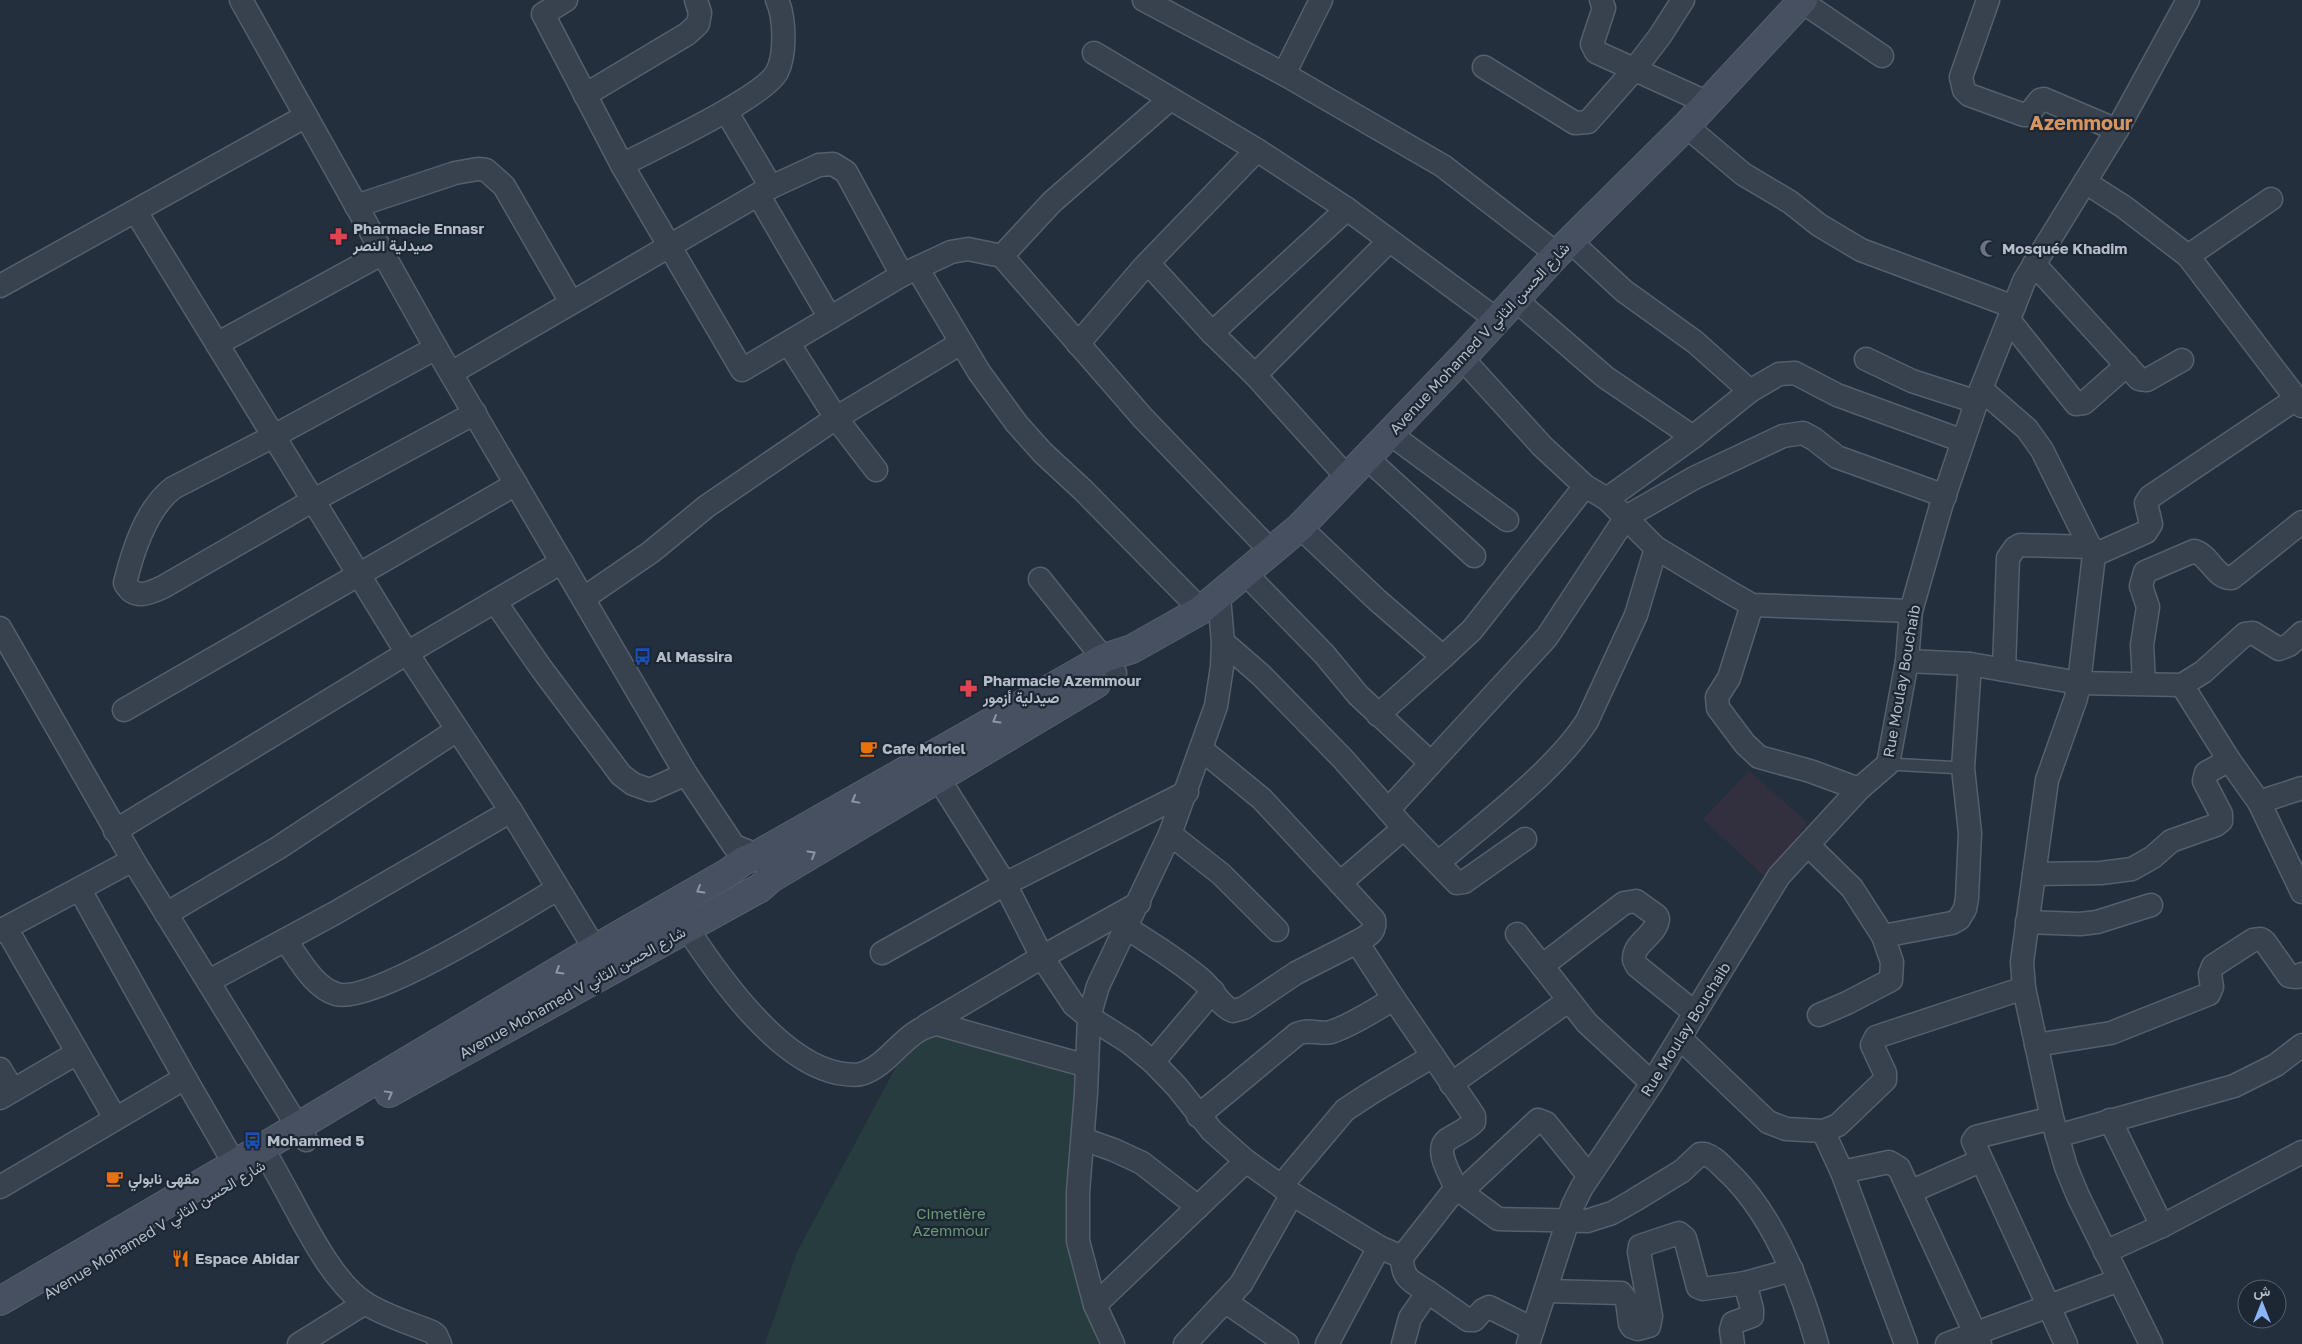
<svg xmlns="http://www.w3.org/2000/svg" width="2302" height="1344" font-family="'Golos Text',Vazirmatn,sans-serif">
<rect width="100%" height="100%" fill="#242f3e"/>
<path fill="#32303f" d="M 1749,771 L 1807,822 L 1769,881 L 1703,819 Z"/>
<path fill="#263c3f" d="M 933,1030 L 1087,1080 L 1072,1229 L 1117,1344 L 765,1344 L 797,1252 L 907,1046 Z"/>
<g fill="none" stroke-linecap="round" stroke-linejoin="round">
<defs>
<path id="service" d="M 1888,764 L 1963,768"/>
<g id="minor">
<path d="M 241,0 L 436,348 L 686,774 L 734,846 L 757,855 L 764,862"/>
<path d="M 566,0 L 543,14 L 622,165"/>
<path d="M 777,0 C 785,17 786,55 777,72 C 763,98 652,149 622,165 L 742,370 L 902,275 L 951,252 L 968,249 L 1002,256 L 1143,418 L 1271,551"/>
<path d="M 1144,0 L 1284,74 L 1443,166 L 1557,254"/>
<path d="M 1601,0 L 1604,8 L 1592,44 L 1596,52 L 1708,103"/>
<path d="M 1988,0 L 1961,77 L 1964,90 L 1969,95 L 2024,115 L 2028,115 L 2040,100 L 2044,99 L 2117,130"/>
<path d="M 1801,1 L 1882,56"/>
<path d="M 1094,53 L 1257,150 L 1347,209 L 1496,319"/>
<path d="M 1484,67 L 1575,123 L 1588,122 L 1634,70 L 1660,36 L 1683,0"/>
<path d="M 1284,74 L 1321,0"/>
<path d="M 585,95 L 687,34 L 698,24 L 700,13 L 696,0"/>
<path d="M 726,111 L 771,187"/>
<path d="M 1686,126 L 1743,174 L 1790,202 L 1819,225 L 1861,250 L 2014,307"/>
<path d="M 2085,182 L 2124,207 L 2188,256 L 2302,406"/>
<path d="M 759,196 L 830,318"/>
<path d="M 356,206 L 455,173 L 478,169 L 486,170 L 504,186 L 571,302"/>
<path d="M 136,212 L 407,653 L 511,811 L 595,949"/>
<path d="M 1570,241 L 1624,291 L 1695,342 L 1750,391 L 1779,374 L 1795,373 L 1837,395 L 1963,441"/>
<path d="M 1002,256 L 1052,202 L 1170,99"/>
<path d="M 2188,256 L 2271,199"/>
<path d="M 1148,263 L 1212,333 L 1255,375"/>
<path d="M 2034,264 L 2139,379 L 2147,380 L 2182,360"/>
<path d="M 917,268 L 979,372 L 1017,424 L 1043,453 L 1083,490 L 1201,610"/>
<path d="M 0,286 L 306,116"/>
<path d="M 1516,300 L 1605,377 L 1693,437 L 1750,391"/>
<path d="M 2009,320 L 2076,404 L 2084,403 L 2127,365"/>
<path d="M 1212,333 L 1347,209"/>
<path d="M 217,344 L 383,253"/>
<path d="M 789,344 L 836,418 L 876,470"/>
<path d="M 1078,344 L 1143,268 L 1257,150"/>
<path d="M 436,348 L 274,436 L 173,488 C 146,509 133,550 125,583 C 134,600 148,594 163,587 L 312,501 L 475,413"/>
<path d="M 1462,358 L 1542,446 L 1585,486 L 1607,499 L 1656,548 L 1724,589 L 1752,605 L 1911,611"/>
<path d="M 1866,359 L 1912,381 L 1977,402"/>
<path d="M 451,373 L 771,187 L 819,165 L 833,164 L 846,172 L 902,275"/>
<path d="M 1981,389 L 2027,429 L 2042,450 L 2094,555 L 2079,683 L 2076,698 L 2047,780 L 2022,962 L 2024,988 L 2052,1118 L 2066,1167 L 2078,1196 L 2151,1344"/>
<path d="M 1389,433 L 1507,520"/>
<path d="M 1367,458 L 1474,556"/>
<path d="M 1347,477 L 1255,375 L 1389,241"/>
<path d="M 1607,499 L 1693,437"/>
<path d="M 1300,527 L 1377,600 L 1443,657 L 1378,715"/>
<path d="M 2094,555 L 2146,532 L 2151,524 L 2146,503 L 2150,497 L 2296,399"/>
<path d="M 1245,573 L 1324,654 L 1358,695 L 1431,763"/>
<path d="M 1040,579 L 1115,673"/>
<path d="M 584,598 L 651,552 L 707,506 L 836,418 L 961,343"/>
<path d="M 496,603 L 541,668 L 621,775 L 633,784 L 650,790 L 686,774"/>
<path d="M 1752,605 L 1729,678 L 1717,697 L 1718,708 L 1745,744 L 1759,757 L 1810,771 L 1859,789"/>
<path d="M 0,628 L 133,860 L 306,1140"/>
<path d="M 1223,642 L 1261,675 L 1343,759 L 1404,828 L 1457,883 L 1464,882 L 1525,839"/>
<path d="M 1443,657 L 1472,630 L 1585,486"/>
<path d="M 1907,661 L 1970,664 L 2079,683 L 2182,685 L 2203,672 L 2245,634 L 2253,633 L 2279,649 L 2289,645 L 2302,633"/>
<path d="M 2004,669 L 2008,558 L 2015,548 L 2020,545 L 2091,547"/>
<path d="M 2144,683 L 2142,645 L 2148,607 L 2141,586 L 2145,572 L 2194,551 C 2210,555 2215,579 2232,578 L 2302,522"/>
<path d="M 2182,685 L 2229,760 L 2259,802 L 2302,788"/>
<path d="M 124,710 L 516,484"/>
<path d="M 1201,749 L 1262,799 L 1340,883 L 1404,828"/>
<path d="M 930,765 L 1005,884 L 1042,957 L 1074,1005 L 1089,1017 L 1130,1043 L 1153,1062 L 1177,1087 L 1212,1131 L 1246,1161 L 1292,1194 L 1379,1247 L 1402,1257 L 1456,1188 L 1498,1219 L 1587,1221 L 1612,1213 L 1633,1201 L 1682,1171 L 1700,1154 L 1705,1154 C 1714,1157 1720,1164 1726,1170 C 1773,1213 1800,1284 1817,1344"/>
<path d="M 2259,802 L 2302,892"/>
<path d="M 1388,810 L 1547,637 L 1626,517 L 1694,478 L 1783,436 L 1803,433 L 1814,439 L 1837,457 L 1945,496"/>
<path d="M 115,831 L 407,653 L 562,562"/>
<path d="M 1170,834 L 1221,874 L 1277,930"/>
<path d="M 1808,845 L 1852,888 L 1883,936 L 1952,923 L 1959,919 L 1965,909 L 1967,898 L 1970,833 L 1963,768 L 1970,664"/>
<path d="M 1438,863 C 1485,823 1555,771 1587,721 L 1636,615 L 1656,548"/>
<path d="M 2034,874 L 2101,873 L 2132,869 L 2153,857 L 2171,841 L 2216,825 L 2221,821 L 2221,814 L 2204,781 L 2206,773 L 2229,760"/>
<path d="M 1340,883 L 1374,920 C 1376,933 1367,936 1357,942 L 1394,999 L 1474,1116 L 1474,1122 C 1466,1130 1456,1134 1447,1140 C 1434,1150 1451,1176 1456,1188"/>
<path d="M 166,914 L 278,848 L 457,730"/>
<path d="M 2027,922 L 2080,924 L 2097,922 L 2151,905"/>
<path d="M 6,928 L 115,1118"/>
<path d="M 687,928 C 719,977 778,1061 838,1073 C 845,1074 854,1076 861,1074 C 891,1065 905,1028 937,1024 L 1087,1066"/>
<path d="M 1127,928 C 1153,945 1180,961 1203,981 C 1213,990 1221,1007 1233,1011 L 1244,1008 L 1296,973 L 1357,942"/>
<path d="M 0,931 L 133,860"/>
<path d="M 1517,934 L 1587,1023 L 1652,1083"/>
<path d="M 285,940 C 299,958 313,987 336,994 C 371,1005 522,910 557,889"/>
<path d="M 882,953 L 1005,884 L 1187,792"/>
<path d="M 1542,966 L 1624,903 L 1636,901 L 1657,916 L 1658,919 C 1656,936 1633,942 1634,960 L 1637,966 L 1694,1012"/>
<path d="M 209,981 L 335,913 L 511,811"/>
<path d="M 1819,1015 L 1847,1003 L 1891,980 L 1892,962 L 1883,936"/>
<path d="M 927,1025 L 1042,957 L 1139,903"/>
<path d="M 1680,1038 L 1768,1122 L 1786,1129 L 1823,1131 L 1831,1128 L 1838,1125 L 1885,1080 L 1885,1073 L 1872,1045 L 1876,1037 L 2024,988"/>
<path d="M 2036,1045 L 2111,1033 L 2209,994 L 2212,987 L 2210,974 L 2213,966 L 2253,940 L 2261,939 L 2265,942 L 2289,976 L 2297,977 L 2302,974"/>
<path d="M 1153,1062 L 1213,991"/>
<path d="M 0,1069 L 13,1090"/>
<path d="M 185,1078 L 234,1163"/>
<path d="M 1451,1084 L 1568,1001"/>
<path d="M 0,1098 L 77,1053"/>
<path d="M 1198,1116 L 1297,1034 C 1309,1028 1319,1035 1331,1032 C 1353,1025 1374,1010 1394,999"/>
<path d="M 2052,1118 L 1976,1137 L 1973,1141 L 2066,1344"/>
<path d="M 2110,1120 L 2162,1226"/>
<path d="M 1823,1131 L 1842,1172 L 1889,1162 L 1899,1168 L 1910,1192 L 1980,1161"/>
<path d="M 2057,1136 L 2234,1086 L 2276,1065 L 2302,1045"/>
<path d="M 1083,1139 L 1114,1150 L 1142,1163 L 1198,1207"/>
<path d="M 262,1148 C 290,1191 324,1277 365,1303 C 385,1316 410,1323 432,1332 L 436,1335 L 440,1344"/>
<path d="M 1842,1172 L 1906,1344"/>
<path d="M 1281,1186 L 1345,1110 L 1374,1091 L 1433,1056"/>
<path d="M 0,1187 L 185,1078 L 80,890"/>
<path d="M 1462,1191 L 1538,1120 L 1546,1123 L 1589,1176"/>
<path d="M 1910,1192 L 1980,1344"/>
<path d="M 2105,1252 L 2162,1226 L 2302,1152"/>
<path d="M 1402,1257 C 1402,1279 1411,1281 1428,1292 L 1410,1318 L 1403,1344"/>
<path d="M 1546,1291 L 1621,1293 L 1627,1301 L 1630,1324 L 1632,1327 L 1638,1329 L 1649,1326 L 1651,1316 L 1639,1252 L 1640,1246 L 1679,1233 L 1685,1238 L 1698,1287 L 1703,1289 L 1745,1283"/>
<path d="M 1428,1292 L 1468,1320 L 1474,1320 L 1483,1310 L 1489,1307 L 1533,1329"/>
<path d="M 1226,1302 L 1287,1344"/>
<path d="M 1095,1305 L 1246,1161"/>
<path d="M 299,1344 L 365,1303"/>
<path d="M 1113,1344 L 1095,1305 L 1078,1241 L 1078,1192 L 1086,1093 L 1089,1017 L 1098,986 L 1170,834 L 1216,706 L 1222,667 L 1223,642 L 1219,597"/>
<path d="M 1185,1344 L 1241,1284 L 1292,1194"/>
<path d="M 1327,1344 L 1379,1247"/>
<path d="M 1528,1344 L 1573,1205 L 1582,1187 L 1652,1083 L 1779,876 L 1859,789 L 1888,764 L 1907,661 L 1911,611 L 1941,506 L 1981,389 L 2024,281 L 2117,130 L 2188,0"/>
<path d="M 1733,1344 L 1731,1330 L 1733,1323 L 1752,1316 L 1752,1309 L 1745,1283 L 1792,1270"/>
<path d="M 1947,1344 L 2119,1280"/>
</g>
<g id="secondary">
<path d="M 389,1093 L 760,888 L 770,879 L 1096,684"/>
<path d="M 0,1301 L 262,1148 L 595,949 L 729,872 L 743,861 L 757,855 L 1104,658 L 1132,649 L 1201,610 L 1300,527 L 1462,358 L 1557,254 L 1686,126 L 1803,0"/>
</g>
</defs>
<use href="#service" stroke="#565f6c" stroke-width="14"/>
<use href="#minor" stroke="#565f6c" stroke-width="25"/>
<use href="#secondary" stroke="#565f6c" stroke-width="30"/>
<use href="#service" stroke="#38414e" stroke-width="11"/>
<use href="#minor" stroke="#38414e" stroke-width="22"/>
<use href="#secondary" stroke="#465061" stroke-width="28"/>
</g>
<defs><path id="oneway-chevron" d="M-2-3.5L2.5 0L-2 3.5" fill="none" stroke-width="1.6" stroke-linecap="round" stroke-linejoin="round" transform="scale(1.25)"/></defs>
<g stroke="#8e96a5">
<use href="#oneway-chevron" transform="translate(996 720) rotate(150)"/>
<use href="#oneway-chevron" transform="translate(855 800) rotate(151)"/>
<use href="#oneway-chevron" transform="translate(812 854) rotate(-31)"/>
<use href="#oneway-chevron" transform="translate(700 890) rotate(150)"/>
<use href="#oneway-chevron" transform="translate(559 971) rotate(149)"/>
<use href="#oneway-chevron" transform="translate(389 1094) rotate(-29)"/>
</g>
<defs>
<symbol id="pharmacy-bare" viewBox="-9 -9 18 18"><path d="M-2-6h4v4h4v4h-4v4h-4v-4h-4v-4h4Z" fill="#e0444e" stroke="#1d2633" stroke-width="2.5" paint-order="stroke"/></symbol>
<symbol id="mosque-bare" viewBox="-9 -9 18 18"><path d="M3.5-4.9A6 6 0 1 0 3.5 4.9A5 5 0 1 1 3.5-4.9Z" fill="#6b7280" stroke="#1d2633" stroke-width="2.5" paint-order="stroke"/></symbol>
<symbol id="bus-bare" viewBox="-9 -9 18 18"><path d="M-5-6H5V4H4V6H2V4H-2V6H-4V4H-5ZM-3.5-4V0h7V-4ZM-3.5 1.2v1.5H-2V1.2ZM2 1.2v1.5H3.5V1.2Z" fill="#1a4fb4" stroke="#1d2633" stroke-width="2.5" paint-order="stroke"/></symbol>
<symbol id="cafe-bare" viewBox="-9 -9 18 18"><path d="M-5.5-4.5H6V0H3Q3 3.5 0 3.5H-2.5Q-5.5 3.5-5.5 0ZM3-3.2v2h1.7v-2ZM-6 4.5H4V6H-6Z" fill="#e8710a" stroke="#1d2633" stroke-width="2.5" paint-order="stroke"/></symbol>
<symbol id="restaurant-bare" viewBox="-9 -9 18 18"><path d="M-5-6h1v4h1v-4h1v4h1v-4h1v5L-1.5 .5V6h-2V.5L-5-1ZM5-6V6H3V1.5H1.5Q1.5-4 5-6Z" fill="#e8710a" stroke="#1d2633" stroke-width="2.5" paint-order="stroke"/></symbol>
</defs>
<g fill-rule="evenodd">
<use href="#pharmacy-bare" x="326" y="224" width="25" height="25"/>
<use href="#mosque-bare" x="1976" y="236" width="25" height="25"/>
<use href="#bus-bare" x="630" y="644" width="25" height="25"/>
<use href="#pharmacy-bare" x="956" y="676" width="25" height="25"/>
<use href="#cafe-bare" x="856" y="736" width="25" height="25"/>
<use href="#bus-bare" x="240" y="1128" width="25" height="25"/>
<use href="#cafe-bare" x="102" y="1166" width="25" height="25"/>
<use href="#restaurant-bare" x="168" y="1246" width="25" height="25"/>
</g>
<g text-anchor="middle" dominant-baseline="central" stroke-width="4.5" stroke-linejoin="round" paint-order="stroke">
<g font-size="15" font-weight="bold" fill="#b4bcc9" stroke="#1d2633" text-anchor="start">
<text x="353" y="228">Pharmacie Ennasr<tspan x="353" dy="17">صيدلية النصر</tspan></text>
<text x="2002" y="248">Mosquée Khadim</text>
<text x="656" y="656">Al Massira</text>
<text x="983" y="680">Pharmacie Azemmour<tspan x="983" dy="17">صيدلية أزمور</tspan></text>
<text x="882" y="748">Cafe Moriel</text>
<text x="267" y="1140">Mohammed 5</text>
<text x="128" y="1178">مقهى نابولي</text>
<text x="195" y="1258">Espace Abidar</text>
</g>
<g font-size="15" fill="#b4bcc9" stroke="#1d2633">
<text transform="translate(1479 338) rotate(-47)">Avenue Mohamed V شارع الحسن الثاني</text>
<text transform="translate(1901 681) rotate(-80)">Rue Moulay Bouchaib</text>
<text transform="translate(572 992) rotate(-29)">Avenue Mohamed V شارع الحسن الثاني</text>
<text transform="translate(1685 1029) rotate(-58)">Rue Moulay Bouchaib</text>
<text transform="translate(154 1229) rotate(-31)">Avenue Mohamed V شارع الحسن الثاني</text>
</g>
<g font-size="15" fill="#6b9a76" stroke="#1d2633">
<text x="951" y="1213">Cimetière<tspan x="951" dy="17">Azemmour</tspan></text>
</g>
<g font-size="20" font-weight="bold" fill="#d59563" stroke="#1d2633">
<text x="2081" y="122">Azemmour</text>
</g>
</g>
<g transform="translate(2262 1304)"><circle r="24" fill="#1d2633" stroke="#59626f"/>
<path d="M0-4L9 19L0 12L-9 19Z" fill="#8ab4f8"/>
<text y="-8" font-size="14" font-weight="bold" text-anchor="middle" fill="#b4bcc9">ش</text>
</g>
</svg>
